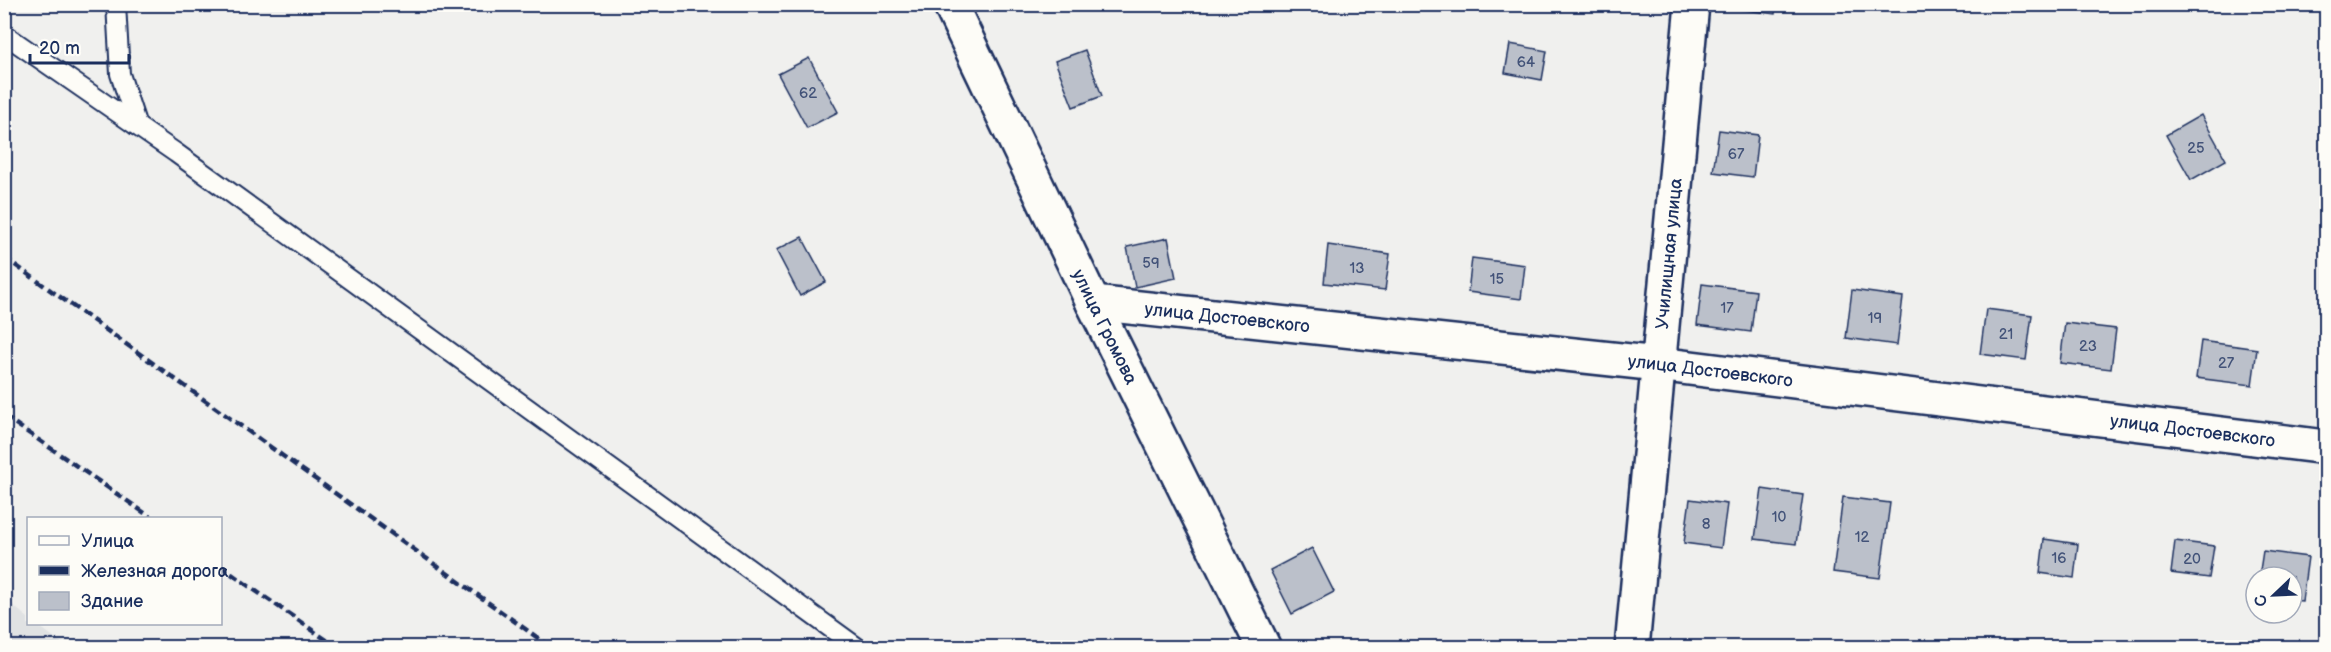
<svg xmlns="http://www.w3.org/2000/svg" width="2331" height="652" font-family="'Balsamiq Sans',sans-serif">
<rect width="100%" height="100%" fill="#f0f0ee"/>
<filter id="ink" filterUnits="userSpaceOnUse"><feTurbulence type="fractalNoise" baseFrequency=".0167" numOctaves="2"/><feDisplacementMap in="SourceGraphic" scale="12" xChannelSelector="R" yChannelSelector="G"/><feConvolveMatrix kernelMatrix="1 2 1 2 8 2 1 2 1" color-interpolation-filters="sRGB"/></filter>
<g filter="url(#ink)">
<path fill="#e0e2e3" d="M 5,599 L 28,618 L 28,624 L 36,624 L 67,647 L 5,647 Z"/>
<g fill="#bbc0ca" stroke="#1b2f5e" stroke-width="1.5">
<path d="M 1723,4 L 1776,4 L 1775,14 L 1723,7 Z"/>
<path d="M 1510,44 L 1547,51 L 1542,80 L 1505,73 Z"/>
<path d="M 1085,50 L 1102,96 L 1073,107 L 1055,61 Z"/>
<path d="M 809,58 L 838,112 L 807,128 L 778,74 Z"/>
<path d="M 2201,115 L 2226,160 L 2191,180 L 2166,135 Z"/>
<path d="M 1719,130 L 1758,135 L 1753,177 L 1713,172 Z"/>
<path d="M 802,237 L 826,282 L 800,296 L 776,250 Z"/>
<path d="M 1168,238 L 1176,278 L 1135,287 L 1127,247 Z"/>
<path d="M 1328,245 L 1390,254 L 1385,290 L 1324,283 Z"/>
<path d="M 1472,258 L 1525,265 L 1521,299 L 1468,292 Z"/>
<path d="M 1702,284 L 1756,291 L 1751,332 L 1697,325 Z"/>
<path d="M 1852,290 L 1903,297 L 1897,345 L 1846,338 Z"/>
<path d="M 1986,309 L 2032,315 L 2026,360 L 1980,354 Z"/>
<path d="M 2065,323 L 2116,329 L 2111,369 L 2060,363 Z"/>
<path d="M 2201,341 L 2257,349 L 2252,385 L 2196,378 Z"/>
<path d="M 1762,489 L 1803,495 L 1796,544 L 1755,539 Z"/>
<path d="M 1843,497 L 1890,503 L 1880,578 L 1833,572 Z"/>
<path d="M 1690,499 L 1727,504 L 1721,548 L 1684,543 Z"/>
<path d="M 2044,539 L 2078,544 L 2074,578 L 2040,573 Z"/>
<path d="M 2175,541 L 2214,546 L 2209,578 L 2171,573 Z"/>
<path d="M 1312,548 L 1334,592 L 1292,614 L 1270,570 Z"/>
<path d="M 2263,551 L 2308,557 L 2302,601 L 2292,600 L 2292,577 L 2259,577 Z"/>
</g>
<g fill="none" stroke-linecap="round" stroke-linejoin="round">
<defs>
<g id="service">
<path d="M 116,4 L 120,74 L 137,126"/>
<path d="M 4,34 L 176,153 L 858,648"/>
</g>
<g id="minor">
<path id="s1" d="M 950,4 L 1093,303 L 1264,648"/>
<path id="s2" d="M 1093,303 L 1658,364 L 2326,447"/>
<path id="s3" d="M 1632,648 L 1692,4"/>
</g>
</defs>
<use href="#service" stroke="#1b2f5e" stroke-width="22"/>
<use href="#minor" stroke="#1b2f5e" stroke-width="38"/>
<use href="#service" stroke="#fdfcf7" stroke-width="18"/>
<use href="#minor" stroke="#fdfcf7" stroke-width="33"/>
<g stroke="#1b2f5e" stroke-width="4.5" stroke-dasharray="9 4.5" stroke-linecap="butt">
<path d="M 4,257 L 552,648"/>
<path d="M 4,416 L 152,518"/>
<path d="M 220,566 L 338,648"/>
</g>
</g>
</g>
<g text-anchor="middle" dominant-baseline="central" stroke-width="4.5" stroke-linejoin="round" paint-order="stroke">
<g font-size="15" fill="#435379">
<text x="1526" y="62">64</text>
<text x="808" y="93">62</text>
<text x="2196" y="148">25</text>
<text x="1736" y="154">67</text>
<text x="1151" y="263">59</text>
<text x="1357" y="268">13</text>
<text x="1497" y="279">15</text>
<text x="1727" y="308">17</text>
<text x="1875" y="318">19</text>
<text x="2006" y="334">21</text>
<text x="2088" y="346">23</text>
<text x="2226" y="363">27</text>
<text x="1779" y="517">10</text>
<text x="1706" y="524">8</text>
<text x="1862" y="537">12</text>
<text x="2059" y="558">16</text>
<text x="2192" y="559">20</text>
</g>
<g font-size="18" fill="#1b2f5e" stroke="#fdfcf7">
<text stroke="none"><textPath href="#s3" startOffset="396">Училищная улица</textPath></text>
<text stroke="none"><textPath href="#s2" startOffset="135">улица Достоевского</textPath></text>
<text stroke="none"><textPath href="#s1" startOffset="358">улица Громова</textPath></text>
<text stroke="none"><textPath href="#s2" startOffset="621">улица Достоевского</textPath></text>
<text stroke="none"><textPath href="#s2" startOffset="1107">улица Достоевского</textPath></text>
</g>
</g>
<rect width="2331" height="652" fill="none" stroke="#fdfcf7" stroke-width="24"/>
<rect x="12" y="12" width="2307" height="628" fill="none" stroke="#1b2f5e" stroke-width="2" filter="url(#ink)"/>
<rect x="27" y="517" width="195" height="108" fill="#fdfcf7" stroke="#a3aaba" stroke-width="1.5"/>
<rect x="39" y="536" width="30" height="9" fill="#fdfcf7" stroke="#a3aaba" stroke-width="1.5"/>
<text x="81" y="547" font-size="18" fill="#1b2f5e">Улица</text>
<rect x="39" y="566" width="30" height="9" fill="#1b2f5e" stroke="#a3aaba" stroke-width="1.5"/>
<text x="81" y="577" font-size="18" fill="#1b2f5e">Железная дорога</text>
<rect x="39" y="592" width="30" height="18" fill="#bbc0ca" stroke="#a3aaba" stroke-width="1.5"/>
<text x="81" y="607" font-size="18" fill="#1b2f5e">Здание</text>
<g transform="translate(2274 595) rotate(247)"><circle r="28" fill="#fdfcf7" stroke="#a3aaba" stroke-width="1.5"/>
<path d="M0-4.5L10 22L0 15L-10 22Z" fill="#1b2f5e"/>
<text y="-9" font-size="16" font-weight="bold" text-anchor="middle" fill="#1b2f5e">С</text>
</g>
<path d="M30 54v9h99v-9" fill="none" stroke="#1b2f5e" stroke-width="3"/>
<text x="39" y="54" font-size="18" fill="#1b2f5e" stroke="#fdfcf7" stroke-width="4.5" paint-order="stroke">20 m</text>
</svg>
